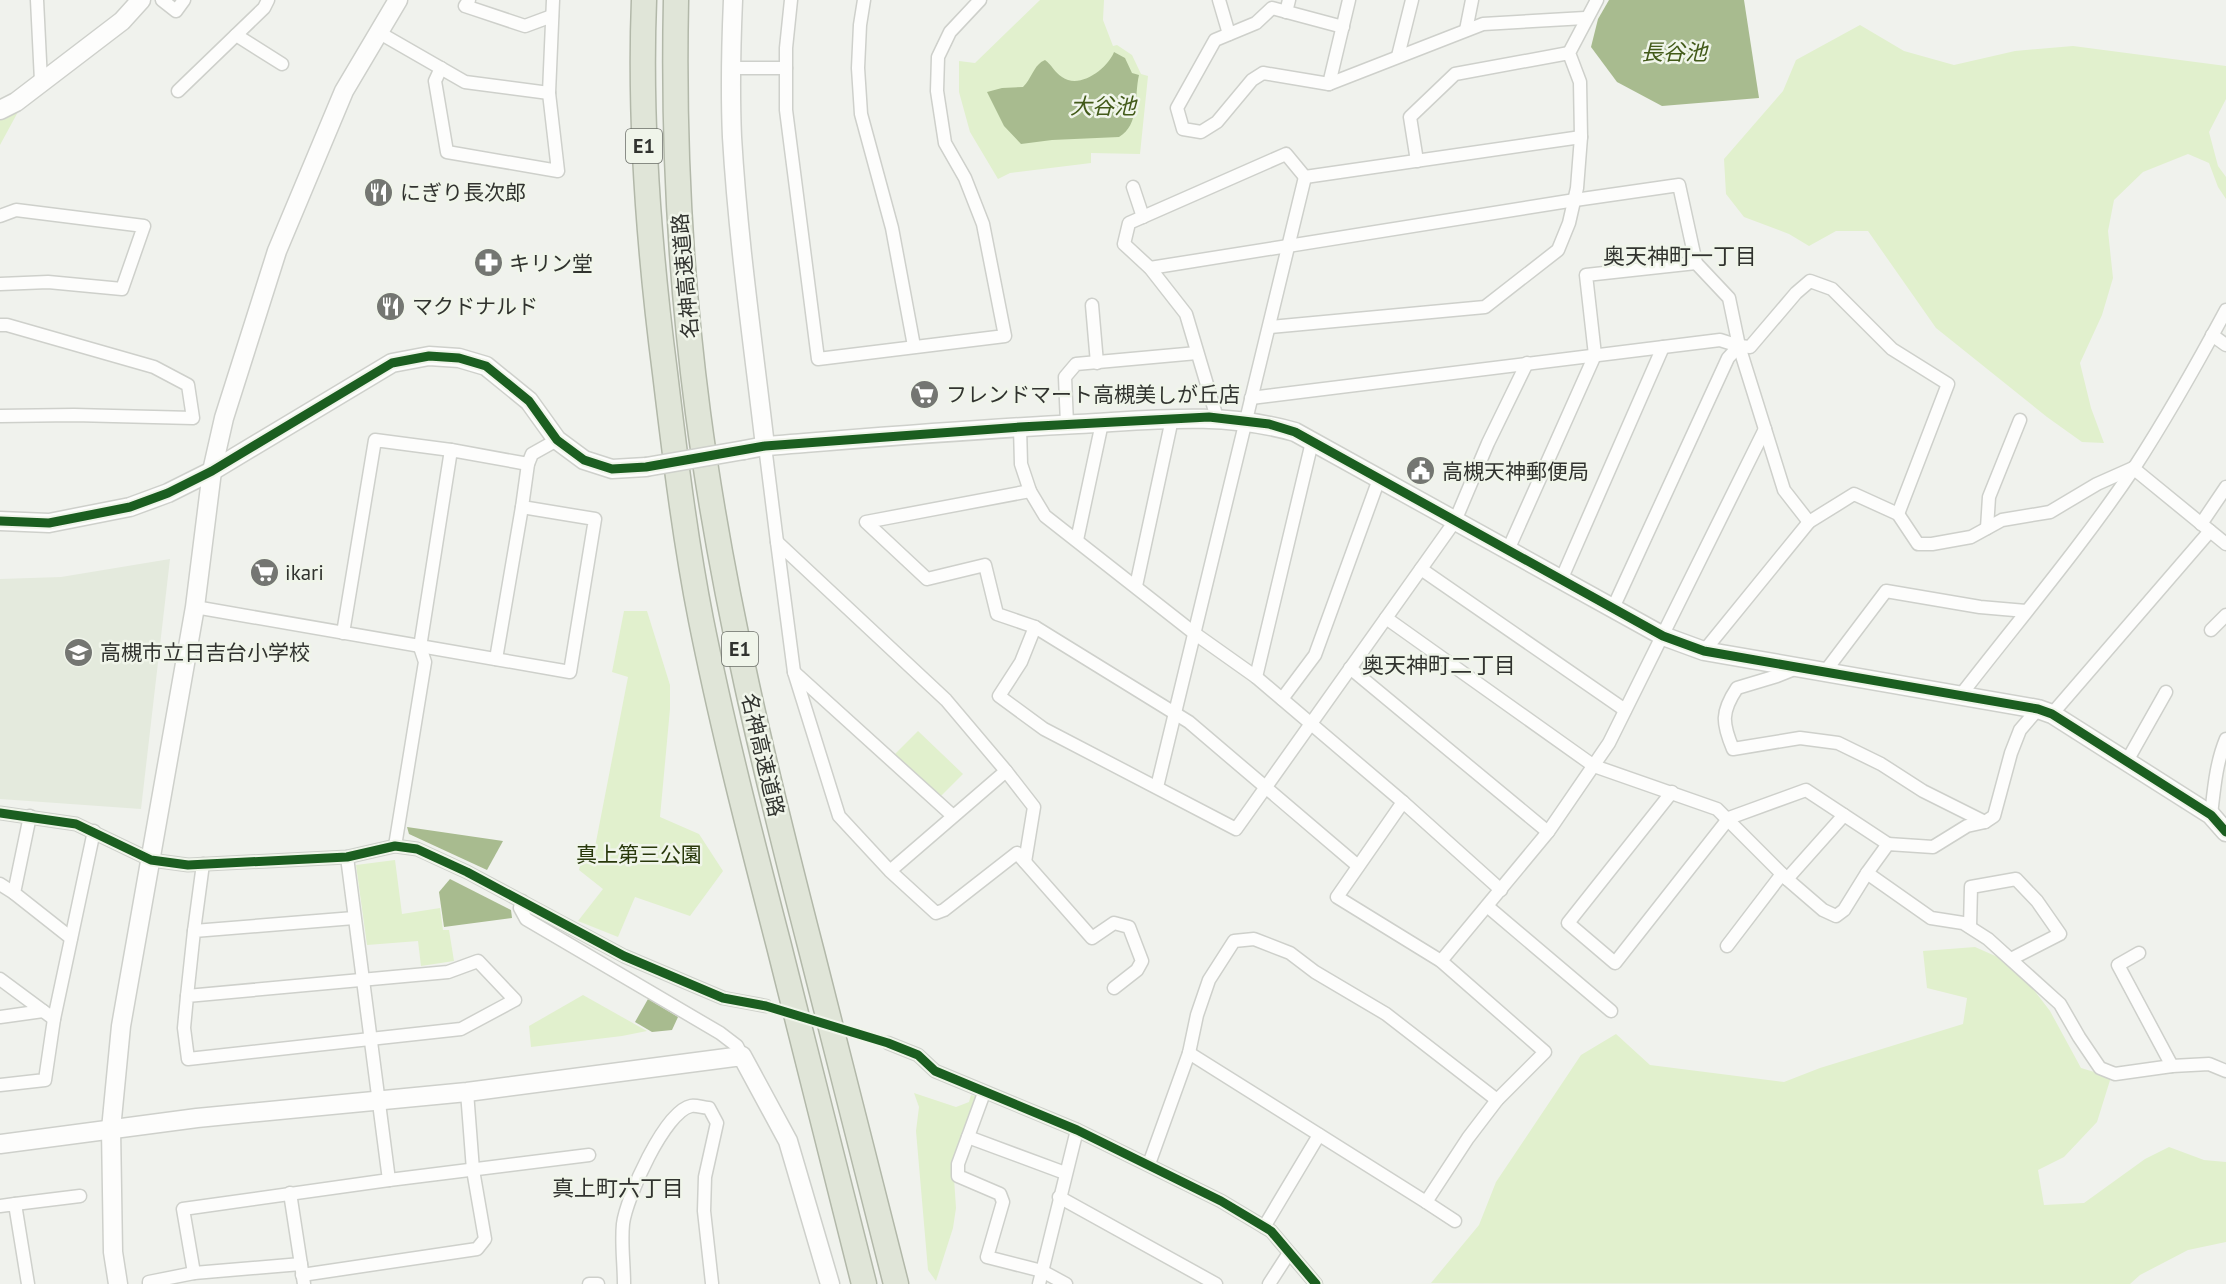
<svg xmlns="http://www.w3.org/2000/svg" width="2226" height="1284" font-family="'PT Sans','Noto Sans JP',sans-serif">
<rect width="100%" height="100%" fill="#f0f2ed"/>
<path fill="#e4eadd" d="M 170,559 L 141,809 L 0,799 L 0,579 L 61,577 Z"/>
<g fill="#e1f0cd">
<path d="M 1040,0 L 1104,0 L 1103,20 L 1113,46 L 1117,45 L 1132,55 L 1141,74 L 1148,76 L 1140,154 L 1091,153 L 1091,163 L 1010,173 L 998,179 L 970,132 L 959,92 L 959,61 L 975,63 Z"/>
<path d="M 1860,25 L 1904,51 L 1954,65 L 2015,51 L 2073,46 L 2226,66 L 2226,99 L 2209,132 L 2218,166 L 2226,177 L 2226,199 L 2218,187 L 2209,163 L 2188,154 L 2143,172 L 2114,200 L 2108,231 L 2113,278 L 2102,315 L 2080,363 L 2091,408 L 2104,443 L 2082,442 L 2047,417 L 1936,328 L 1868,231 L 1836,231 L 1809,246 L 1789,234 L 1744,217 L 1726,194 L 1724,159 L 1783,91 L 1796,60 Z"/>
<path d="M 17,106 L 19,110 L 0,145 L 0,116 Z"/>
<path d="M 624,611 L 647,611 L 670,685 L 670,709 L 660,817 L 699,834 L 723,871 L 690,916 L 635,897 L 618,937 L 578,921 L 603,889 L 579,870 L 583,853 L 595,847 L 628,677 L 612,672 Z"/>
<path d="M 918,731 L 963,774 L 939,798 L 894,755 Z"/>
<path d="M 395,860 L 402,914 L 440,908 L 443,930 L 449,930 L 454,961 L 421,966 L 418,941 L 367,945 L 356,865 Z"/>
<path d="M 1975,947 L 2009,962 L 2018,969 L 2050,1011 L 2081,1068 L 2111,1077 L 2097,1122 L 2064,1157 L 2038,1170 L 2044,1205 L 2084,1203 L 2145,1159 L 2169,1147 L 2204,1160 L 2226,1162 L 2226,1242 L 2188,1250 L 2140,1275 L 2130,1284 L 1431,1283 L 1479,1225 L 1496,1182 L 1581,1055 L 1616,1034 L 1650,1065 L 1784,1082 L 1820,1068 L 1963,1024 L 1967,998 L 1927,988 L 1923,951 Z"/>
<path d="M 583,995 L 647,1031 L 622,1036 L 531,1047 L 529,1026 Z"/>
<path d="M 914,1093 L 956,1107 L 969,1102 L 971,1095 L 975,1096 L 978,1101 L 953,1163 L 956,1208 L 953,1228 L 936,1281 L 928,1270 L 916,1131 L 919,1107 Z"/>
</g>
<g fill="#a8bb8f">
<path d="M 1609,0 L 1744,0 L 1759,98 L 1662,106 L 1617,82 L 1591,47 L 1598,19 Z"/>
<path d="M 1114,52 L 1125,58 L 1132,73 L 1139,75 C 1134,96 1140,125 1119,137 L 1052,140 L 1021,144 L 1004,126 L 987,92 L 1002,88 L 1023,87 C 1031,80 1034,64 1045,60 C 1052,65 1055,73 1062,77 C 1080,90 1108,68 1114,52 Z"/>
<path d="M 407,827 L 503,841 L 487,870 L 409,834 Z"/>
<path d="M 450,879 L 511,910 L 512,918 L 444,927 L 439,892 Z"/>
<path d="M 648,999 L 678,1017 L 672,1030 L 652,1032 L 635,1022 Z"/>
</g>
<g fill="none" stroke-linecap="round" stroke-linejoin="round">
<path stroke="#caccc7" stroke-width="12" stroke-dasharray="12 6" stroke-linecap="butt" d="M 766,1006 L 888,1043"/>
<defs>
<g id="street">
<path d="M 37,0 L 41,81"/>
<path d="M 162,0 L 176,11 L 184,0"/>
<path d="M 469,0 L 465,6 L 525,26 L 552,16"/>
<path d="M 791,0 L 786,48 L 786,110 L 818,359 L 1005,336 L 983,224 L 965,178 L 945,143 L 937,91 L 938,57 L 950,32 L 980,0"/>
<path d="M 864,0 L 860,25 L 858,68 L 861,114 L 892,228 L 914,346"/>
<path d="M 1219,0 L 1229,34"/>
<path d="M 1286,12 L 1289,0"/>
<path d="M 1343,27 L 1272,8 L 1256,23 L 1215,40 L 1177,108 L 1183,129 L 1201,132 L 1217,122 L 1252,80 L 1263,73 L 1329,84 L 1483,24 L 1585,18"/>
<path d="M 1466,30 L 1472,0"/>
<path d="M 378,32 L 465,82 L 549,93"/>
<path d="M 236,35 L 282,64"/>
<path d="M 1398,56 L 1412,0"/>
<path d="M 441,68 L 435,81 L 447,152 L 558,171 L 549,93 L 553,0"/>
<path d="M 731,68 L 786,68"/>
<path d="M 1329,84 L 1349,0"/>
<path d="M 178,91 L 264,8 L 268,0"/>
<path d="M 1417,161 L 1410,117 L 1455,74 L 1569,53"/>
<path d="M 1305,177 L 1581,137"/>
<path d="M 1133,187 L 1143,217"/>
<path d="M 0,216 L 16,210 L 144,226 L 122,289 L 48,282 L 0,284"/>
<path d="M 1150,268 L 1575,200 L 1679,185 L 1696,263 L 1729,298 L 1739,346 L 1784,490 L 1809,522"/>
<path d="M 1092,305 L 1097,363"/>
<path d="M 0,325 L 7,325 L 154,367 L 188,385 L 193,418 L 74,415 L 0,416"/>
<path d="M 1270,327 L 1485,307 L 1558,250 L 1569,223 L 1577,188 L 1581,137 L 1580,82 L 1569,53 L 1597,0"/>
<path d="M 2212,335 L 2226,345"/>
<path d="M 1251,398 L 1720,340 L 1739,346 L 1750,347 L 1796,293 L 1810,281 L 1832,289 L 1892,349 L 1948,384 L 1898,514"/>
<path d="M 1217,418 L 1186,314 L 1150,268 L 1124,244 L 1129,223 L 1286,154 L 1305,177"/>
<path d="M 1067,424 L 1065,377 L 1076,364 L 1197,353"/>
<path d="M 1020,427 L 1021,464 L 1030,491 L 1045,516 L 1194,633 L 1256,677 L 1403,802 L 1501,890"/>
<path d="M 765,446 L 777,542"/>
<path d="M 2133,468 L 2226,544"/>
<path d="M 1030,491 L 866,522 L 927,579 L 985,565 L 997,614 L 1035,627 L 1189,722 L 1358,866"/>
<path d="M 2201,524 L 2226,487"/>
<path d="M 1987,528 L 1989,497 L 2020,420"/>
<path d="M 1077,540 L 1102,423"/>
<path d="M 1508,550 L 1595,355 L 1586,275 L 1696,263"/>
<path d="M 1421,569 L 1625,710"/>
<path d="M 1561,580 L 1663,347"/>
<path d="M 1136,586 L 1172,419"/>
<path d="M 195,607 L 570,672 L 595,519 L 522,507 L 528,464 L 532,454 L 557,440"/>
<path d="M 1613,608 L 1728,358 L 1739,346"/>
<path d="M 1386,618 L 1594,766 L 1717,809 L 1787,879 L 1823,910 L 1836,916 L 1844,910 L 1867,873 L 1888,844 L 1933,847 L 1967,826 L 1985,822 L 1994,816 L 2011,753 L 2020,730 L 2038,709"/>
<path d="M 1035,627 L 1021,662 L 999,696 L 1044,729 L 1236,829 L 1455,521 L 1488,443 L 1527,363"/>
<path d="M 2211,630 L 2226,615"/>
<path d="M 343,633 L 375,440 L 451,450"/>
<path d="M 1704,651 L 1809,522 L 1854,494 L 1898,514 L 1918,544 L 1932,544 L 1971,537 L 2002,520 L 2050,512 L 2097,484 L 2133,468"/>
<path d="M 496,659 L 522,507"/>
<path d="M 1350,668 L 1548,832"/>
<path d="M 1797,668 L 1777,676 L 1737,688 C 1721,712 1722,723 1733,749 L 1800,738 L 1838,743 L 1881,764 L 1923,791 L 1985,822"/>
<path d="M 794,672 L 953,816"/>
<path d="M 1824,673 L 1886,591 L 1980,607 L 2026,611"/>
<path d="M 1256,677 L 1312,442"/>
<path d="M 1960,696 C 2018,621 2081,547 2134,468 C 2167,417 2197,364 2226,310"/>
<path d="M 1282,699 L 1315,655 L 1379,479"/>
<path d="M 2052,714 L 2210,531"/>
<path d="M 2127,761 L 2166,692"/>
<path d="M 1006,771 L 1034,807 L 1025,862"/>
<path d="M 1157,787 L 1305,177"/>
<path d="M 1672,792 L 1568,923 L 1615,963 L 1729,818 L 1806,790 L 1888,844"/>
<path d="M 0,813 L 76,824 L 151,860 L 188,865 L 347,857 L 395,846 L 417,849 L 467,872 L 624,956 L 723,998 L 766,1006"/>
<path d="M 2211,815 C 2214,789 2216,763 2226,739"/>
<path d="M 30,816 L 14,893 L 71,938"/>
<path d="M 395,846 L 425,662 L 420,647 L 451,450 L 528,464"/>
<path d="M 890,871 L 1006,771 L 946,700 L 777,542 L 794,672 L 839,816 L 890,871 L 936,913 L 944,910 L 1017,853 L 1092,938 L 1114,923 L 1129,927 L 1142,961 L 1137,970 L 1114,988"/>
<path d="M 1867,873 L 1931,918 L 1963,923 L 1988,939 L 2060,1004 L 2079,1037 L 2100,1068 L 2115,1074 L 2172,1066 L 2209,1064 L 2226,1071"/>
<path d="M 1787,879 L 1844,815"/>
<path d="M 0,884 L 14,893"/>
<path d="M 522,901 L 520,908 L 526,919 L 720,1033 L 737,1046 L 742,1056"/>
<path d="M 1487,906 L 1611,1011"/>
<path d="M 1970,927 L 1971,887 L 2016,879 L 2037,901 L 2060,934 L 2011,959"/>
<path d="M 194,931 L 203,864"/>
<path d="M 1727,946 L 1782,874"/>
<path d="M 2139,953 L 2118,965 L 2172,1066"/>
<path d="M 478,961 L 515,1000 L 461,1029 L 188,1059 L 184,1028 L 187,996 L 448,972 Z"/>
<path d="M 1441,961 L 1548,832 L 1609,743 L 1765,429"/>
<path d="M 0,979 L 54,1019"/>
<path d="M 187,996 L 194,931 L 354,918"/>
<path d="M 0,1017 L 43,1011"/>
<path d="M 888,1043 L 918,1055 L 935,1071 L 1077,1130 L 1221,1201 L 1271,1231 L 1316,1284"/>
<path d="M 1189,1053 L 1426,1202 L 1468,1138 L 1497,1100 L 1545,1052 L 1441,961 L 1337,897 L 1403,802"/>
<path d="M 0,1085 L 45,1080 L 54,1019 L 94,831"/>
<path d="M 984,1093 L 958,1164 L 958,1176 L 1000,1194 L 1003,1202 L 987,1257 L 1042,1271 L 1066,1284"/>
<path d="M 968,1137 L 1065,1173"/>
<path d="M 1149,1164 L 1189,1053 L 1197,1015 L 1209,980 L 1234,941 L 1254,939 L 1290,953 L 1315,972 L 1386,1014 L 1497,1100"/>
<path d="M 389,1180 L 589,1155"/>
<path d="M 290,1193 L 304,1284"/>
<path d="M 1059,1197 L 1216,1284"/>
<path d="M 1426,1202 L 1455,1221"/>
<path d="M 15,1204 L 80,1196"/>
<path d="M 0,1206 L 15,1204 L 28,1284"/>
<path d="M 1264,1227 L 1319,1135"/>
<path d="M 194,1273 L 301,1264"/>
<path d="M 302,1275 L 477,1249 L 485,1239 L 473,1170 L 467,1092"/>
<path d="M 149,1284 L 149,1282 L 194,1273 L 183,1209 L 389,1180 L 347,857"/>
<path d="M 589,1284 L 598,1284"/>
<path d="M 624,1284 C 624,1264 621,1243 623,1224 C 626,1198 665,1111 691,1106 C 696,1105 704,1108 709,1108 L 717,1123 L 705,1177 L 704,1211 L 712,1283"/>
<path d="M 1039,1284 L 1077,1130"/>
<path d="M 1269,1284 L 1289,1253"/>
</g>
<g id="secondary">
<path d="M 733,0 C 731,46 730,91 732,137 C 738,240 753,343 765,446"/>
<path d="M 0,110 L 16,102 L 122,21 L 141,0"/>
<path d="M 744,450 L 765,446 C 869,438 973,429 1078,424 C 1153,420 1222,411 1295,432 L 1663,636 L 1704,651 L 2038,709 L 2052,714 L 2211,815 L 2226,832"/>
<path d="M 0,521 L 49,523 L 130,507 L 168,493 L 212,471 L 392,363 L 429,356 L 459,358 L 486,366 L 529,401 L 557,440 L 584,460 L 612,469 L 646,467"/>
<path d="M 0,1144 L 197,1118 L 467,1092 L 742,1056 L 788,1141 L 830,1284"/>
<path d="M 118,1284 L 113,1252 L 111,1129 L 121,1026 L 195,607 L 212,471 L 224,418 L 277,251 L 344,91 L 398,0"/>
</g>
<g id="highway">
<path d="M 644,0 C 639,125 649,249 665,373 C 675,456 685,539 701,620 C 723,730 751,838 779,946 C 807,1059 836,1171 864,1284"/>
<path d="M 676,0 C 673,138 680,276 698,413 C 722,595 766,775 812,953 C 840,1063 868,1174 896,1284"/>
</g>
</defs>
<use href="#street" stroke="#ced0cb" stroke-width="15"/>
<use href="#secondary" stroke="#ced0cb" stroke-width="21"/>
<use href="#highway" stroke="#b2b8a9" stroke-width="27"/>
<use href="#street" stroke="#fdfdfc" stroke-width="12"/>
<use href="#secondary" stroke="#fdfdfc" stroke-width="18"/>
<use href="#highway" stroke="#e0e5d8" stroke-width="24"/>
<defs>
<path id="secondary-bridge" d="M 646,467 L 744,450"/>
</defs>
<use href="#secondary-bridge" stroke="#ced0cb" stroke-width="21" stroke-linecap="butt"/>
<use href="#secondary-bridge" stroke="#fdfdfc" stroke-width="18"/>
<defs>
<g id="cycleway">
<path d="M 0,521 L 49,523 L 130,507 L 168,493 L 212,471 L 392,363 L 429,356 L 459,358 L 486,366 L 529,401 L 557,440 L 584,460 L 612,469 L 646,467 L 765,446 L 1020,427 L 1209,417 L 1269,424 L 1295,432 L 1663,636 L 1704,651 L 2038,709 L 2052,714 L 2211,815 L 2226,832"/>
<path d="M 0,813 L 76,824 L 151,860 L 188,865 L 347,857 L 395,846 L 417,849 L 467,872 L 624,956 L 723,998 L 766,1006 L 888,1043 L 918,1055 L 935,1071 L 1077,1130 L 1221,1201 L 1271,1231 L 1316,1284"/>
</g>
</defs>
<use href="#cycleway" stroke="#f0f5ea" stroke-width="13"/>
<use href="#cycleway" stroke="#1b5e20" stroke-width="9"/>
</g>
<defs>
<symbol id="restaurant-disc" viewBox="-11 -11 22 22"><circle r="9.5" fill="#747672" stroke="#f0f5ea"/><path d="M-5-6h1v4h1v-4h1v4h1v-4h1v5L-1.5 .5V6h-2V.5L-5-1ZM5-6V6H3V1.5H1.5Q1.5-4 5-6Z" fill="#fff"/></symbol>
<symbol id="pharmacy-disc" viewBox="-11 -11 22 22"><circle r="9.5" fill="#747672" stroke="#f0f5ea"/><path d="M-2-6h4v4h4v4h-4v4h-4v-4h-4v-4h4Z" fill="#fff"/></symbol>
<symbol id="supermarket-disc" viewBox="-11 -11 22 22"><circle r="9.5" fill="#747672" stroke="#f0f5ea"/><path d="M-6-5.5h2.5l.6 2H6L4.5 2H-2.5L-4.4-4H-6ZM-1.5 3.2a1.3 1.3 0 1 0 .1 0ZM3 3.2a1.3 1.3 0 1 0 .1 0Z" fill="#fff"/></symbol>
<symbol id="civic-disc" viewBox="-11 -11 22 22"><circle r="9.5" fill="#747672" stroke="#f0f5ea"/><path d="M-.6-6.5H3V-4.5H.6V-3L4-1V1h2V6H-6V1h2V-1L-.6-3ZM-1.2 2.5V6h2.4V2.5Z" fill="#fff"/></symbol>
<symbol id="school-disc" viewBox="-11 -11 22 22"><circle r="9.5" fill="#747672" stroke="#f0f5ea"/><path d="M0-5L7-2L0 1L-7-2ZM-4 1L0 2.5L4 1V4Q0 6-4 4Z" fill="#fff"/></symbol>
</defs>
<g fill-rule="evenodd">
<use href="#restaurant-disc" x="362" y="176" width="33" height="33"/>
<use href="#pharmacy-disc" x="472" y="246" width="33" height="33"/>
<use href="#restaurant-disc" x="374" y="290" width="33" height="33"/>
<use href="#supermarket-disc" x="908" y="378" width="33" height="33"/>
<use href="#civic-disc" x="1404" y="454" width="33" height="33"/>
<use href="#supermarket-disc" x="248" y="556" width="33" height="33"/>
<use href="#school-disc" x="62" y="636" width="33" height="33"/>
</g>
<g text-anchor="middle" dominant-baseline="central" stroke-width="5" stroke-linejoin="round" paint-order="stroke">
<g fill="#f0f5ea" stroke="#6a6d67" stroke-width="1.5">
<rect x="626" y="129" width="36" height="34" rx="4.5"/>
<rect x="722" y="632" width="36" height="34" rx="4.5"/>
</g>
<g font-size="20" font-weight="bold" fill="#31332f">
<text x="644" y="146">E1</text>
<text x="740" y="649">E1</text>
</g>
<g font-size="21" fill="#31332f" stroke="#f0f5ea" text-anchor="start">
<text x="400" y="192">にぎり長次郎</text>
<text x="509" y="263">キリン堂</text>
<text x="412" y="306">マクドナルド</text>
<text x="946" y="394">フレンドマート高槻美しが丘店</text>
<text x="1442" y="471">高槻天神郵便局</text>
<text x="285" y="572">ikari</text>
<text x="100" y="652">高槻市立日吉台小学校</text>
</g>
<g font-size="21" fill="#31332f" stroke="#f0f5ea">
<text transform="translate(685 276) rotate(-95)">名神高速道路</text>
<text transform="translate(763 755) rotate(77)">名神高速道路</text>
</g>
<g font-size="21" fill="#28380b" stroke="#f0f5ea">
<text x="639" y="854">真上第三公園</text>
</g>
<g font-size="22" font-style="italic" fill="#425a19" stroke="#f0f5ea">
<text x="1674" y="52">長谷池</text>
<text x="1103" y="106">大谷池</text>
</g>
<g font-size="22" fill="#31332f" stroke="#f0f5ea">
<text x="1680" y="256">奥天神町一丁目</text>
<text x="1439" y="665">奥天神町二丁目</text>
<text x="618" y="1188">真上町六丁目</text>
</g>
</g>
</svg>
